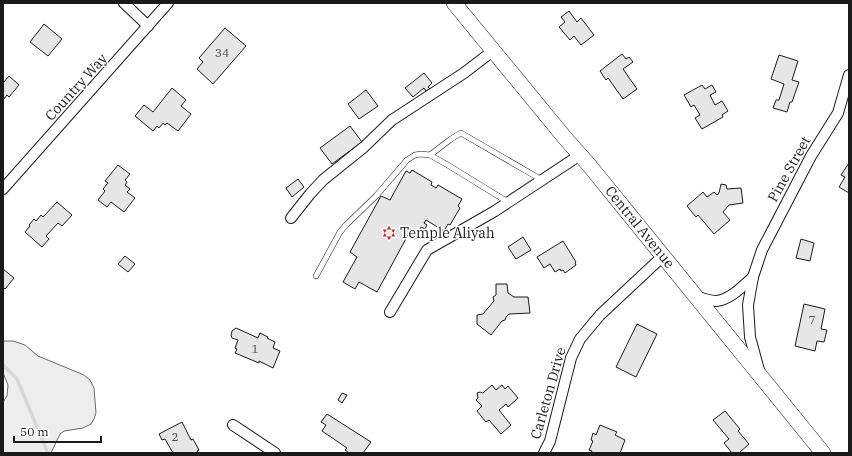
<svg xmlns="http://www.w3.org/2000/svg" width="852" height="456" font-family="'IBM Plex Serif',serif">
<rect width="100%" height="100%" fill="#fff"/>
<path fill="#ededed" stroke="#6a6a6a" d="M 3,341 L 13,341 L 25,345 L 38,356 L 84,375 L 90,380 L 94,388 L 96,413 L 94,419 L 91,424 L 83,428 L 64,431 L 60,434 L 51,453 L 3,453 L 3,402 L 7,396 L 8,385 L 3,373 Z"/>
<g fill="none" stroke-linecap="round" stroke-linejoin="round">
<path stroke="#d7d7d7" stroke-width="3.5" d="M 3,365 L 17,379 L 48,453"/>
</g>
<g fill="#e6e6e6" stroke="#1a1a1a">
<path d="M 569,11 L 577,22 L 581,18 L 594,35 L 581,45 L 574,36 L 570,40 L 559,27 L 565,22 L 561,17 Z"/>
<path d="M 44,24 L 62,39 L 48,56 L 30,42 Z"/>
<path d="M 225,28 L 246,46 L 213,84 L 197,69 L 203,62 L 199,58 Z"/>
<path d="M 622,54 L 626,59 L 629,57 L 633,62 L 623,69 L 637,89 L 623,99 L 608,78 L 606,80 L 600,71 Z"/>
<path d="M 779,55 L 798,61 L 792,80 L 799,82 L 792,102 L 790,102 L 787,112 L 773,108 L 776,100 L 779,100 L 784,84 L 771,79 Z"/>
<path d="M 424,73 L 432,83 L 428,87 L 430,89 L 426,91 L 424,88 L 413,97 L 405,88 Z"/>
<path d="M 9,76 L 19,85 L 9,97 L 7,95 L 3,100 L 3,83 Z"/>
<path d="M 702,85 L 705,89 L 712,85 L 716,92 L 710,95 L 715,105 L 722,101 L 728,111 L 722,115 L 723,117 L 702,129 L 695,118 L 700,115 L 694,105 L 691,107 L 684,95 Z"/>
<path d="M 172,88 L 186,100 L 181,106 L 191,114 L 178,131 L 167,123 L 165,125 L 163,123 L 159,128 L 157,126 L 153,131 L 135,116 L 144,105 L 153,112 Z"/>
<path d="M 366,90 L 378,106 L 359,119 L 348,104 Z"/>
<path d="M 350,126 L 362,142 L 332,164 L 320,148 Z"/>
<path d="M 849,163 L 849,193 L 839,187 L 845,177 L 841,175 Z"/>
<path d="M 118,165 L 130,174 L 125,180 L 127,182 L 125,185 L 130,189 L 127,192 L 135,198 L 124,212 L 111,202 L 107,207 L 98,200 L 105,191 L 103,189 L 108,183 L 105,181 Z"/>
<path d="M 412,170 L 432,182 L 431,185 L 436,188 L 438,185 L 462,199 L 458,206 L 460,208 L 450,225 L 448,224 L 444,231 L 426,220 L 424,223 L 427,225 L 425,229 L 421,227 L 415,239 L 408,235 L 377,292 L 359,282 L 355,289 L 343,282 L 357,257 L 350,252 L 381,196 L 390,200 L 406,171 L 410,173 Z"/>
<path d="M 298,179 L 304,187 L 292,197 L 286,188 Z"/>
<path d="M 721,184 L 726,185 L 727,189 L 741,188 L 743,203 L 729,205 L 723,212 L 730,220 L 714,234 L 698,215 L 696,217 L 687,206 L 703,192 L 707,197 L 714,192 L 717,195 L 719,193 Z"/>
<path d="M 57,202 L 72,215 L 62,226 L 58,223 L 46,236 L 49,239 L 42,247 L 25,232 L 30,226 L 29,225 L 34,219 L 36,221 L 41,215 L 43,217 Z"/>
<path d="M 523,237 L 531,250 L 516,259 L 508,247 Z"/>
<path d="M 801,239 L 814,243 L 810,261 L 796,258 Z"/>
<path d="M 563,241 L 576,262 L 575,263 L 576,265 L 565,273 L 563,270 L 561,271 L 560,269 L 555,272 L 550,264 L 544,268 L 537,257 Z"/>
<path d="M 125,256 L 135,264 L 128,272 L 118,264 Z"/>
<path d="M 3,269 L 14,278 L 5,289 L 3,287 Z"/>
<path d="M 496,284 L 507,284 L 508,293 L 514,297 L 528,297 L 530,313 L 509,314 L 506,317 L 505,320 L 502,321 L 491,335 L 477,324 L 477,315 L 483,314 L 494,301 L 493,297 L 496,295 Z"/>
<path d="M 804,304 L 825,309 L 821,329 L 827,330 L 824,342 L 817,341 L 815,351 L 795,346 Z"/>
<path d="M 637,324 L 657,334 L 636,377 L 616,367 Z"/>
<path d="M 236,328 L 258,338 L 260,333 L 268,337 L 267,338 L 275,342 L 273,348 L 280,351 L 273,368 L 259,361 L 259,363 L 235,353 L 237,349 L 235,348 L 238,340 L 232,338 L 231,335 L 232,331 Z"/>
<path d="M 492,385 L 496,390 L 502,385 L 505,389 L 508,386 L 518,398 L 508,407 L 506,404 L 499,410 L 511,425 L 501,434 L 489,420 L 486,422 L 477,411 L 482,406 L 476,400 L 478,398 L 477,393 L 480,392 L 483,393 Z"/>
<path d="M 342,393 L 347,395 L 342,403 L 338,400 Z"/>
<path d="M 725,411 L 740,429 L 738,431 L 749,444 L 739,453 L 732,453 L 724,443 L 729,439 L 713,420 Z"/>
<path d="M 327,414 L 371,442 L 363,453 L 349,453 L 345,450 L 347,448 L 322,431 L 326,425 L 321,422 Z"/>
<path d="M 182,422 L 191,440 L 193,439 L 199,450 L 197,451 L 198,453 L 173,453 L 165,439 L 162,440 L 159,434 Z"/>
<path d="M 600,425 L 617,432 L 615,435 L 625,440 L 620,453 L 591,453 L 592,451 L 589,450 L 593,441 L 591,440 L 593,433 L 596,435 Z"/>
</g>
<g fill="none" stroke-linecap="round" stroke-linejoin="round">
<defs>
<g id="service">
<path d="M 508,202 L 446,164 L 430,155 L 451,139 L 461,133 L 542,180"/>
<path d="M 316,276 L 340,232 L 346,225 L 376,196 L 407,160 L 415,155 L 421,154 L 430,155"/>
</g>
<g id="minor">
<path d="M 124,3 L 148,26"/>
<path d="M 3,189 L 168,3"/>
<path d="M 291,218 L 310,194 L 323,180 L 364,147 L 392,120 L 464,73 L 494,50"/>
<path d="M 697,297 C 702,298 710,301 716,301 C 730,300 743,286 753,277"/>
<path d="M 390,312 L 427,250 L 495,211 L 580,155"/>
<path d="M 759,370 L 750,337 L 748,305 L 753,277 L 762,250 L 811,156 L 838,113 L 849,75"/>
<path d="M 233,425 L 275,453"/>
<path d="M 544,453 L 550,441 L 571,358 L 580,339 L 600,315 L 663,256"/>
</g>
<path id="secondary" d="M 454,3 L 565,138 L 589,165 L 823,453"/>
</defs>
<use href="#service" stroke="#1a1a1a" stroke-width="6"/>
<use href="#minor" stroke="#1a1a1a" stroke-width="12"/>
<use href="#secondary" stroke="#1a1a1a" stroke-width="16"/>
<use href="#service" stroke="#fff" stroke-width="5"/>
<use href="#minor" stroke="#fff" stroke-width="10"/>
<use href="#secondary" stroke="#fff" stroke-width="15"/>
</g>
<defs>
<symbol id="synagogue-bare" viewBox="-9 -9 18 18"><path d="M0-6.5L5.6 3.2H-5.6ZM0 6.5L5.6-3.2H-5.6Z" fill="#c62828" stroke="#fff" stroke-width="2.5" paint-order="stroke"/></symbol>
</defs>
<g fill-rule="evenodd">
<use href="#synagogue-bare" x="379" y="223" width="20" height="20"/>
</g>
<g text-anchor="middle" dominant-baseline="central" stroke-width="3" stroke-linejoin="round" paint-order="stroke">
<g font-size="12" fill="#4d4d4d">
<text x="222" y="52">34</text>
<text x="812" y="319">7</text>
<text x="255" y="348">1</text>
<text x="175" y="436">2</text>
</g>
<g font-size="14" fill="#1a1a1a" stroke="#fff">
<text transform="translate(76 87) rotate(-48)">Country Way</text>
<text transform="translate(789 169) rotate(-61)">Pine Street</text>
<text transform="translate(640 227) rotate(51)">Central Avenue</text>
<text transform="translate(548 393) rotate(-74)">Carleton Drive</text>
</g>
<g font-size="14" fill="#1a1a1a" stroke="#fff" text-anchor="start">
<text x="400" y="233">Temple Aliyah</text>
</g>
</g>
<rect width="852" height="456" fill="none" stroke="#1a1a1a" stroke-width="8"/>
<path d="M14 436v6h87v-6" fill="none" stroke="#1a1a1a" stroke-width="2"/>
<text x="20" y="436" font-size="12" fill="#1a1a1a" stroke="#ffffff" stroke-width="3" paint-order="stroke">50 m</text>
</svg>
